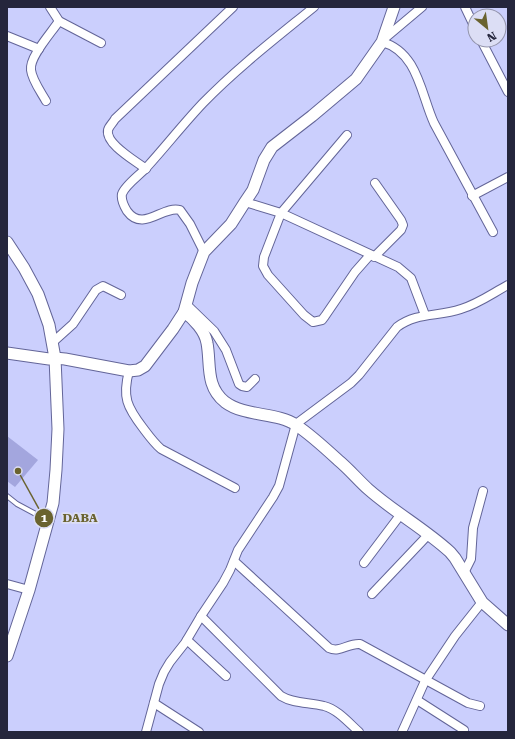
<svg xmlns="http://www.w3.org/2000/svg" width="515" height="739" font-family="'Roboto Serif',serif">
<rect width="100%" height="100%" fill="#cbcffd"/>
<path fill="#a3a6de" d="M 7,436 L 38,460 L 15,487 L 7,481 Z"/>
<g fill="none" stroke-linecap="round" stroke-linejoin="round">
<defs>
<path id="lane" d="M 7,496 L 17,504 L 47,520"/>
<g id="street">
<path d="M 50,7 L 59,21 L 101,43"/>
<path d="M 465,7 L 475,28"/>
<path d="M 7,36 L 39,49"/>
<path d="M 384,39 L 422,7"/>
<path d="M 481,40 L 508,92"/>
<path d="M 382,42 C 418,52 421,95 434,123 L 493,232"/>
<path d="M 46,101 C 41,92 32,80 31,70 C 29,57 52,32 59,21"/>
<path d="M 347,135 L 281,213 L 264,257 L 263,266 L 268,275 L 304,315 L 313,322 L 322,320 L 325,316 L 355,272 L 370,255"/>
<path d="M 146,169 C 136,161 105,144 108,130 C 109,126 113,123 115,119 L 233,7"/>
<path d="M 472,196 L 508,177"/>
<path d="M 245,202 L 281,213 L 398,267 L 411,278 L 425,315"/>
<path d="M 204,252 L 190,224 L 180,210 C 163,205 143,233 127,211 C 124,206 121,199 122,194 C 125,185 141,174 147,167 C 166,146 184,123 203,103 C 237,68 276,38 314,7"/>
<path d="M 374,257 L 401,230 L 403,225 L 401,220 L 375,183"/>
<path d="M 186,304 L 214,331 L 226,350 L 239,384 L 242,386 L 247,387 L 255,379"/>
<path d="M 53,342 L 73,324 L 96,290 L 103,286 L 121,295"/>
<path d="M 129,371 C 122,397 127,407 143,428 C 149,436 154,443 161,449 L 235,488"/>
<path d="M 234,561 L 329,648 C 340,653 348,643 360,644 L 468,703 L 480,706"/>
<path d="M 364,563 L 401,514"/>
<path d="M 464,573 L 471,559 L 473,528 L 483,491"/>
<path d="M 7,584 L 29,590"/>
<path d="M 372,594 L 428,535"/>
<path d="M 201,616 L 281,696 C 294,704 310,702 324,706 C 337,709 349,723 359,732"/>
<path d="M 187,640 L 226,676"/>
<path d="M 417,700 L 464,730"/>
<path d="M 154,703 L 199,732"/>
<path d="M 146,732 L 159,684 L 164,672 L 170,662 L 185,643 L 201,616 L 223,583 L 230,570 L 238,550 L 273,497 L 279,486 L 296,424 L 351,383 L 359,375 L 397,327 C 417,312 438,317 461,309 C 478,304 493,293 508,285"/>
<path d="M 402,732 L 425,681 L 455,636 L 482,602"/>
</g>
<g id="secondary">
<path d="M 7,242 L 24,268 L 38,294 L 49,325 L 55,358 L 58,429 L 56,470 L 53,503 L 29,590 L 7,656"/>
<path d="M 184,312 C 194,319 205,331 207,343 C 211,364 205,386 225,402 C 245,417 277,412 296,425 C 311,435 325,448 338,460 C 349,469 358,480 368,489 C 394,512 425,529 450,552 L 455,558 L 482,602 L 508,625"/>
<path d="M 7,353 L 49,359 L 55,358 L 65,359 L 129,371 L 138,370 L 145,366 L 173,329 L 184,312 L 192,283 L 204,252 L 231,224 L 245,202 L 253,190 L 264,160 L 272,147 L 312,116 L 356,79 L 382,42 L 394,7"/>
</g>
</defs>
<use href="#lane" stroke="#636598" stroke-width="6"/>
<use href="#street" stroke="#636598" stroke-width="10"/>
<use href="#secondary" stroke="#636598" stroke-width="13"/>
<use href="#lane" stroke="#fff" stroke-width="4"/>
<use href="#street" stroke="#fff" stroke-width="8"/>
<use href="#secondary" stroke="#fff" stroke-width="11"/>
</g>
<path fill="none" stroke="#6a632f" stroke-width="1.5" d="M18 471L44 518"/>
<g fill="#6a632f" stroke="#dcdef5" stroke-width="1.5">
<circle cx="18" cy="471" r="4"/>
<circle cx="44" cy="518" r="10"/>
</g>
<g font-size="12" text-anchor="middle" font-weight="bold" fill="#fff">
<text x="44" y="522">1</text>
</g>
<g font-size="12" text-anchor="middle" font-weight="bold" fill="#6a632f" stroke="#dcdef5" stroke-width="3.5" stroke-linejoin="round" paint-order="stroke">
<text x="80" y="522">DABA</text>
</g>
<rect width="515" height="739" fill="none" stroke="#25263c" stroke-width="16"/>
<g transform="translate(487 28) rotate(151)"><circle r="19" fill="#dcdef5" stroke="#9394ab"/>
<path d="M0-3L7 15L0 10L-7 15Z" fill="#6a632f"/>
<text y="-6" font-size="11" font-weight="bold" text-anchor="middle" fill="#25263c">N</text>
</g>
</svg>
